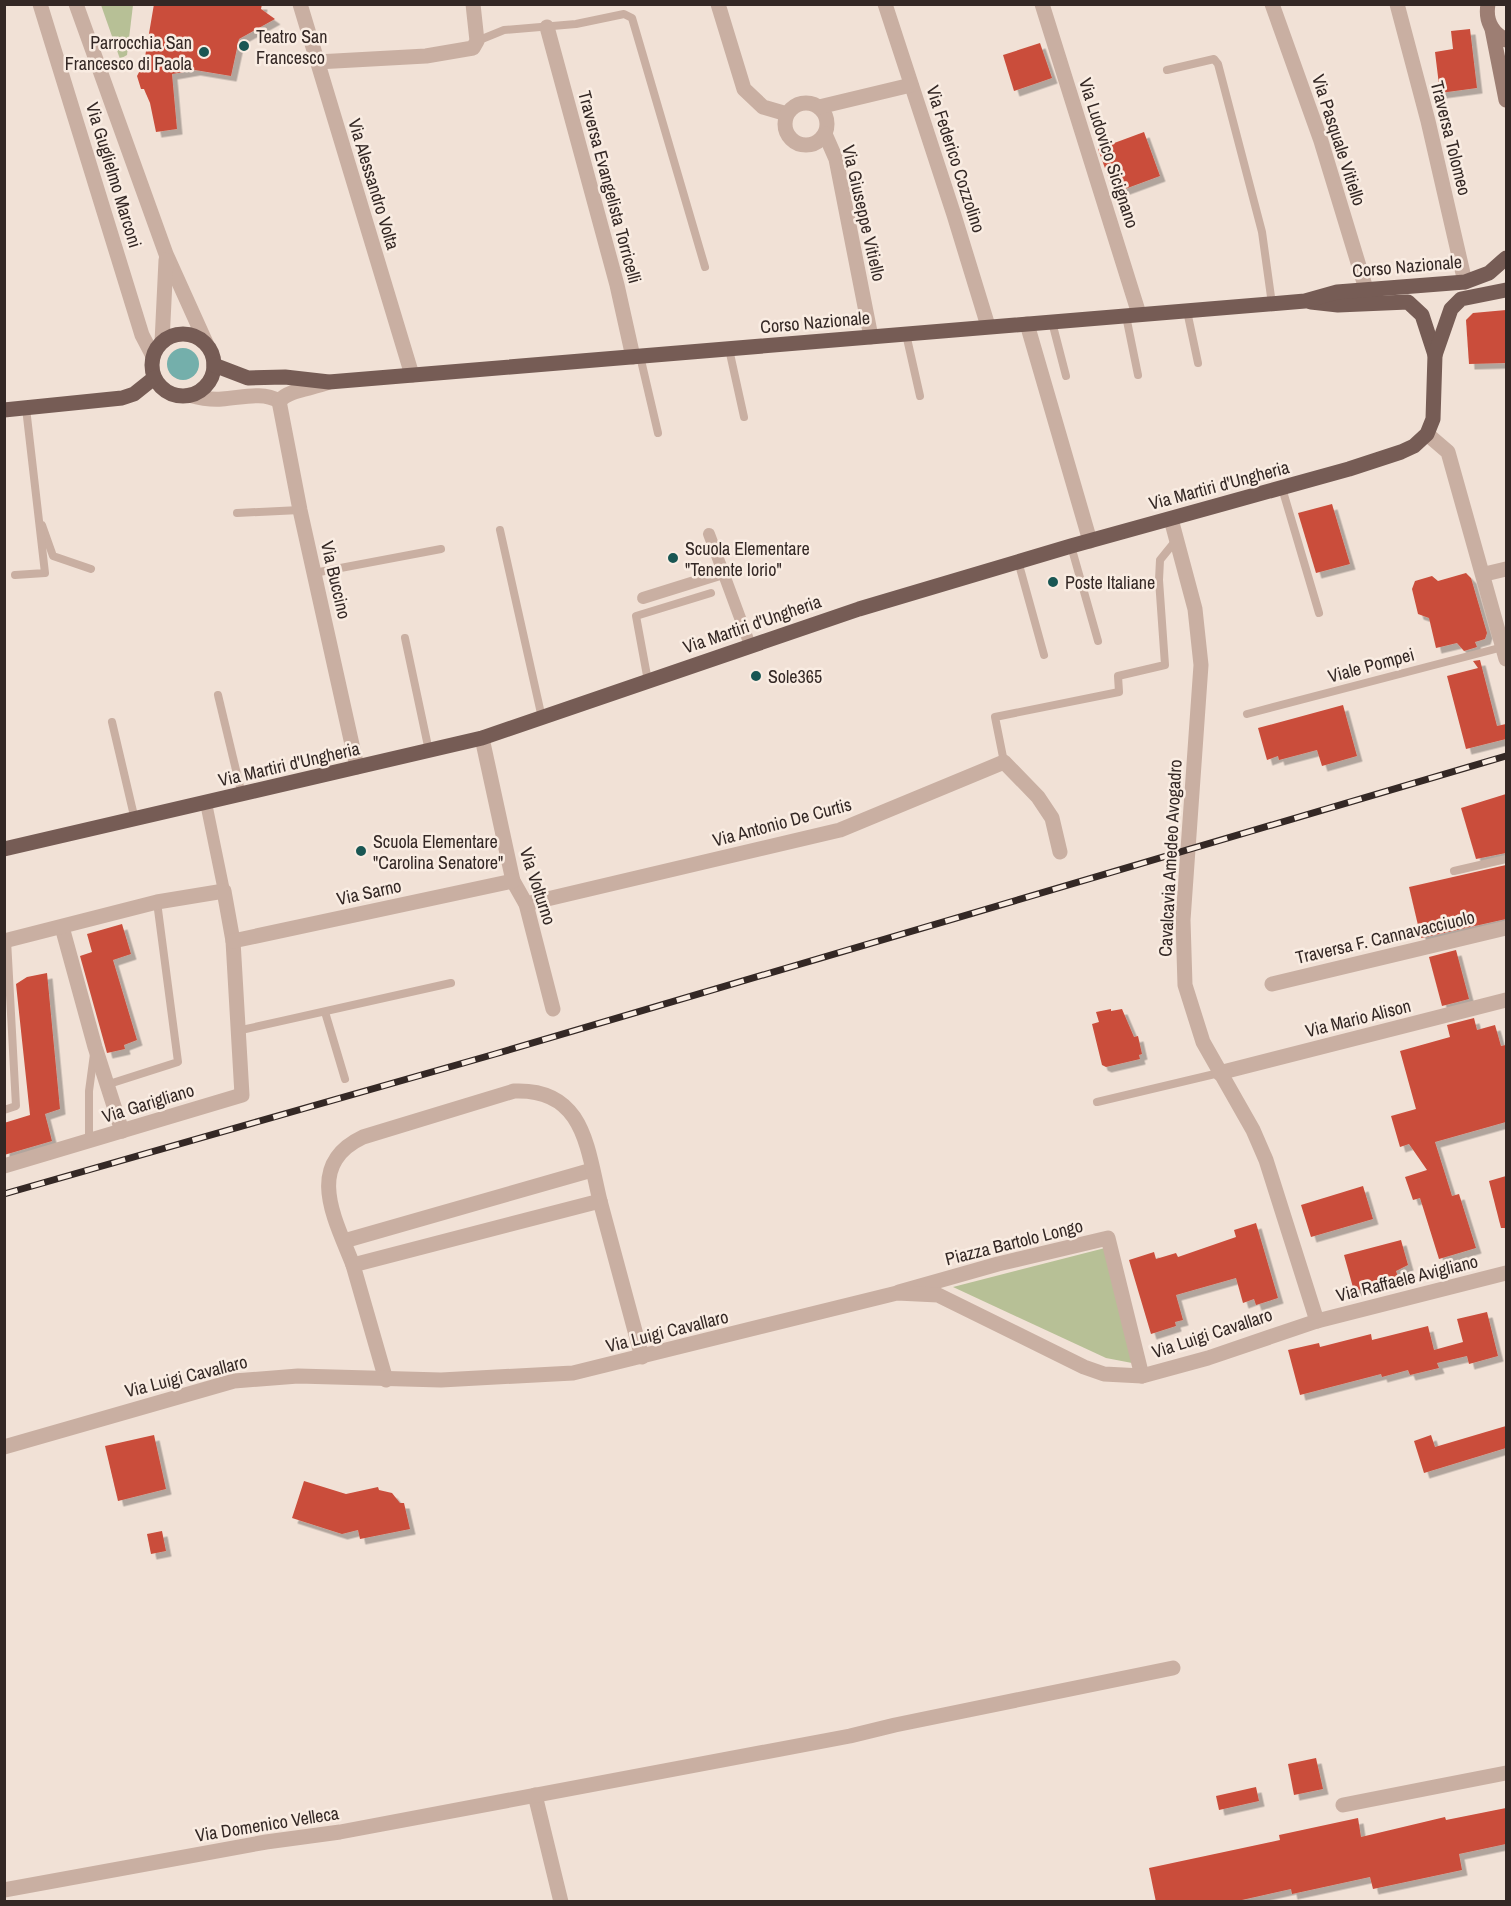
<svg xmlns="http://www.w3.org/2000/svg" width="1511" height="1906" font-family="'Archivo Narrow',sans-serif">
<defs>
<filter id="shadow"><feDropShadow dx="5.5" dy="5.5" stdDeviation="0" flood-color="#0004"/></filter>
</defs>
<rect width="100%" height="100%" fill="#f1e1d6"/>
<g fill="#b7c096">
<path d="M 101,5 L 133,5 L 127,55 L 120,59 Z"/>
<path d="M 1105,1248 L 1132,1363 L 1106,1358 L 953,1287 Z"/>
</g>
<circle fill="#74afab" cx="183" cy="364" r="16"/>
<g fill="#ca4d3b" filter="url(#shadow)">
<path d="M 154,4 L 262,4 L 261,9 L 275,19 L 239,39 L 231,76 L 195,70 L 172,74 L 177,129 L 156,132 L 150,103 L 144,89 L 141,89 L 137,76 L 144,63 Z"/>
<path d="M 1470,29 L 1477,88 L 1440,93 L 1435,52 L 1453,49 L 1451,31 Z"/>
<path d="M 1040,43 L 1052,78 L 1014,91 L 1003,55 Z"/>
<path d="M 1144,132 L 1160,176 L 1114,193 L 1098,149 Z"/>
<path d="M 1506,310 L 1506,363 L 1469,364 L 1466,320 L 1473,313 Z"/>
<path d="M 1332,504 L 1350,564 L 1316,573 L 1298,513 Z"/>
<path d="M 1466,573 L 1471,578 L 1487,633 L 1485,639 L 1475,642 L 1477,647 L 1464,651 L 1457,643 L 1436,648 L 1429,618 L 1418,614 L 1412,589 L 1415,581 L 1432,576 L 1438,581 Z"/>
<path d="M 1480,660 L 1497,726 L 1506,724 L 1506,739 L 1466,749 L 1447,676 L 1478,668 L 1473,661 Z"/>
<path d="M 1343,705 L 1357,756 L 1322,766 L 1317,750 L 1279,760 L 1278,756 L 1267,760 L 1258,728 Z"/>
<path d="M 1506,794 L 1506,853 L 1476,859 L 1461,808 Z"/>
<path d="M 1506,865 L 1506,919 L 1421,938 L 1409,887 Z"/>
<path d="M 122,924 L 131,954 L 113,960 L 137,1040 L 124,1045 L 125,1049 L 107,1053 L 80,956 L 92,952 L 87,934 Z"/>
<path d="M 1456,950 L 1469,999 L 1442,1006 L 1429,957 Z"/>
<path d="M 47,973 L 60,1109 L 45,1114 L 52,1141 L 4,1155 L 4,1123 L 30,1115 L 16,984 L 27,977 Z"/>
<path d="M 1111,1009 L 1111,1011 L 1122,1009 L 1134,1037 L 1138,1036 L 1142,1054 L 1139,1055 L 1140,1059 L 1106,1067 L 1102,1065 L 1092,1024 L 1099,1022 L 1096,1012 Z"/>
<path d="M 1474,1018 L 1477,1030 L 1495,1025 L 1501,1046 L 1506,1045 L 1506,1122 L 1435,1142 L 1452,1196 L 1459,1194 L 1476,1248 L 1439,1259 L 1420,1198 L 1413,1200 L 1405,1177 L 1427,1170 L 1409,1144 L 1400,1147 L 1391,1116 L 1416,1109 L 1400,1051 L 1450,1037 L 1447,1025 Z"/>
<path d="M 1506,1176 L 1506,1228 L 1501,1228 L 1489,1181 Z"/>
<path d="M 1363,1186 L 1373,1219 L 1311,1237 L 1301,1205 Z"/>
<path d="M 1256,1223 L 1278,1298 L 1256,1305 L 1254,1299 L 1243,1303 L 1236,1278 L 1176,1295 L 1183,1320 L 1175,1322 L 1176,1326 L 1151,1334 L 1129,1260 L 1154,1252 L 1156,1259 L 1176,1253 L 1178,1257 L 1236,1237 L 1234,1230 Z"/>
<path d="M 1401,1240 L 1408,1265 L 1396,1271 L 1399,1280 L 1354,1291 L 1344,1255 Z"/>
<path d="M 1487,1312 L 1498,1356 L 1469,1364 L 1467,1356 L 1437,1363 L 1439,1368 L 1410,1375 L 1408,1370 L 1382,1377 L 1381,1374 L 1300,1395 L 1288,1350 L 1319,1343 L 1320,1347 L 1371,1334 L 1372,1340 L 1428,1326 L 1434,1350 L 1463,1342 L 1457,1319 Z"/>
<path d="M 1506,1426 L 1506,1448 L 1424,1473 L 1414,1441 L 1431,1435 L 1435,1447 Z"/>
<path d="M 154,1435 L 166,1489 L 118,1501 L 105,1446 Z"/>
<path d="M 304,1481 L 346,1494 L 378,1487 L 379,1490 L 392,1493 L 400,1503 L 404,1503 L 410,1529 L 360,1539 L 358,1530 L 342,1534 L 292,1518 Z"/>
<path d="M 162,1531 L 166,1551 L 151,1554 L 147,1534 Z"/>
<path d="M 1316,1758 L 1323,1789 L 1294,1795 L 1288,1764 Z"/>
<path d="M 1256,1787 L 1259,1801 L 1219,1810 L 1216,1796 Z"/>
<path d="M 1506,1808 L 1506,1844 L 1459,1854 L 1462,1870 L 1373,1889 L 1370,1877 L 1292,1894 L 1291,1889 L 1233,1902 L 1156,1902 L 1149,1868 L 1280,1840 L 1279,1835 L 1358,1818 L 1361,1837 L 1445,1817 L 1446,1820 Z"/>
</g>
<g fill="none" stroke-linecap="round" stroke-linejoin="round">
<g stroke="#c9afa2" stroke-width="8">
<path d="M 477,41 L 504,30 L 576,24 L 624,14 L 632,18 L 705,267"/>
<path d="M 1167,70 L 1214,59 L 1218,64 L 1262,232 L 1272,304"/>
<path d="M 1187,311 L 1198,363"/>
<path d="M 1126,316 L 1138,375"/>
<path d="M 1052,322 L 1066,376"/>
<path d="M 906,334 L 920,396"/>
<path d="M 729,349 L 744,417"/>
<path d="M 640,356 L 658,433"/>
<path d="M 1282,488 L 1319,613"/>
<path d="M 237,513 L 300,510"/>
<path d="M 42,525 L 53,556 L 91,569"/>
<path d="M 500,530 L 542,718"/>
<path d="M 1071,546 L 1098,641"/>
<path d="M 1018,561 L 1044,655"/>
<path d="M 314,573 L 441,549"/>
<path d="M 15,575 L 45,573 L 26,408"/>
<path d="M 405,638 L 429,751"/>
<path d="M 648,681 L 636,616 L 711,593"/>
<path d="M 218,695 L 242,795"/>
<path d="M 1247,714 L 1503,647"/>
<path d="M 112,722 L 135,820"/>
<path d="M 1004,762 L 995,717 L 1119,692 L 1118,676 L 1165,665 L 1159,580 L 1160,560 L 1177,539"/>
<path d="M 1454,871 L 1506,859"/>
<path d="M 325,1012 L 345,1079"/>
<path d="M 237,1031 L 451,983"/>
<path d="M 106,1085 L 178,1062 L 157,902"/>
<path d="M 1097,1102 L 1219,1073"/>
<path d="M 4,1110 L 16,1106 L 7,940"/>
<path d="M 89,1142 L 89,1091 L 94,1054"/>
</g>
<g stroke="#c9afa2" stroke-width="12">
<path d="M 709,534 L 750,645"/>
<path d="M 643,598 L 723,573"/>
<path d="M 206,803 L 224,891"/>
</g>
<g stroke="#c9afa2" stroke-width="15">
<path d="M 40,4 L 142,335 L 153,356"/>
<path d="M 300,4 L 412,375"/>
<path d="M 718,4 L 744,89 L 763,107 L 787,114"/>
<path d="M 885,4 L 954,215 L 988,326"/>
<path d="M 1042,4 L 1139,314"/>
<path d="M 1397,4 L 1428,121 L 1465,282"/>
<path d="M 547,27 L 617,285 L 633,357"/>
<path d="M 317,62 L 426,56 L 473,48 L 477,41 L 473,4"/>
<circle cx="806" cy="124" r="21"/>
<path d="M 819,107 L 911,85"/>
<path d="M 825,134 L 836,159 L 871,337"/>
<path d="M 1027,324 L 1090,541"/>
<path d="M 1427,434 L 1448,452 L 1506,659"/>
<path d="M 1485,574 L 1506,569"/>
<path d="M 482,738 L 513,881 L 526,904 L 553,1009"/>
<path d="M 526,904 L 840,830 L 1004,762 L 1038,797 L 1052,818 L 1060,852"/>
<path d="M 62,927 L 95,1047 L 122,1131"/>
<path d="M 4,941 L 157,902 L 224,891 L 233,941 L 242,1095 L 4,1166"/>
<path d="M 233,941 L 513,881"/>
<path d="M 1272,984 L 1506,928"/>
<path d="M 1219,1073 L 1506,1000"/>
<path d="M 344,1241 L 592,1170"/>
<path d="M 353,1265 C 335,1219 304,1165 363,1137 L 514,1091 C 584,1088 587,1147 600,1201"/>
<path d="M 899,1292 L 998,1264 L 1108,1238 L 1142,1376"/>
<path d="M 386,1380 L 353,1265 L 600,1201 L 642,1357"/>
<path d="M 535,1795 L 561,1902"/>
<path d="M 1343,1805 L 1506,1773"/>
<path d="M 4,1890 L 266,1842 L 340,1832 L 850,1736 L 895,1725 L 1173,1668"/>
</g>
<g stroke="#c9afa2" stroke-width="15">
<path d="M 76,4 L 166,254 L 207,345"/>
<path d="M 1272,4 L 1321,141 L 1366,289"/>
<path d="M 162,342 L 166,260"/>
<path d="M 189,395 C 200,398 211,400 222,399 C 241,398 262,391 279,401"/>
<path d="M 279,401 L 300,510 L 357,767"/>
<path d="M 279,401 C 290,389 313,389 329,382"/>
<path d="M 1171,519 L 1195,609 L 1201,665 L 1183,920 L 1185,985 L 1203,1042 L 1253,1130 L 1266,1160 L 1317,1321"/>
<path d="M 4,1447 L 234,1381 L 298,1376 L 441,1380 L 573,1373 L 897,1293 L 938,1295 L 1084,1367 L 1104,1374 L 1142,1376 L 1208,1358 L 1317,1321 L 1506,1273"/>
</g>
<g stroke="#9d7e73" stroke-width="15">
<path d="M 1488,4 C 1485,21 1492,33 1506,40"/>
<path d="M 1492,29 L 1506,100"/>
</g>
<g stroke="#765c55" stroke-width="15">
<path d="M 1311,302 L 1338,305 L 1408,302 L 1422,315 L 1435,355"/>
<circle cx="183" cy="365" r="31"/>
<path d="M 214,365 L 248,378 L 285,377 L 329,382 L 1305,301 L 1337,292 L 1465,282 L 1489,273 L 1506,258"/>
<path d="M 4,410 L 122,398 L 134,394 L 154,378"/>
<path d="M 4,849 L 482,738 L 859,609 L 1071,546 L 1349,469 L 1401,452 L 1414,446 L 1427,434 L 1433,419 L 1435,355 L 1451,309 L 1461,299 L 1506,290"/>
</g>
<defs>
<path id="rail" d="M 4,1194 L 495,1054 L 1506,756"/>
</defs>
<use href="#rail" stroke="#342825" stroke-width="7"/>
<use href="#rail" stroke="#f9ece2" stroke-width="4.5" stroke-dasharray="14" stroke-linecap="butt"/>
</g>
<g fill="#195653" stroke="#f9ece2" stroke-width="2">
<circle cx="244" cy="46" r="6"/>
<circle cx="204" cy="52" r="6"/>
<circle cx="673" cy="558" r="6"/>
<circle cx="1053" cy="582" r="6"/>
<circle cx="756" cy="676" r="6"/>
<circle cx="361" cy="851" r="6"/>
</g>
<g text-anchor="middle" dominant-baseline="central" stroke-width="5" stroke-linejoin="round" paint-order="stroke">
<g font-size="18" fill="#342825" stroke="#f9ece2" text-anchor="start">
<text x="256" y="36">Teatro San<tspan x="256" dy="21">Francesco</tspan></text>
<text x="192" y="42" text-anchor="end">Parrocchia San<tspan x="192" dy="21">Francesco di Paola</tspan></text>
<text x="685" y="548">Scuola Elementare<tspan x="685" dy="21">"Tenente Iorio"</tspan></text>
<text x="1065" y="582">Poste Italiane</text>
<text x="768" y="676">Sole365</text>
<text x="373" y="841">Scuola Elementare<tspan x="373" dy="21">"Carolina Senatore"</tspan></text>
</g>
<g font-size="18" fill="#342825" stroke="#f9ece2">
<text transform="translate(1451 138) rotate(76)">Traversa Tolomeo</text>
<text transform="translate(1339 140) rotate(72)">Via Pasquale Vitiello</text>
<text transform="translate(1109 153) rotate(72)">Via Ludovico Sicignano</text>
<text transform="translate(956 159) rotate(72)">Via Federico Cozzolino</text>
<text transform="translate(114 175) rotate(73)">Via Guglielmo Marconi</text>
<text transform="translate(374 184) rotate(73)">Via Alessandro Volta</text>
<text transform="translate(610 187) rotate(75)">Traversa Evangelista Torricelli</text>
<text transform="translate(864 213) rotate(77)">Via Giuseppe Vitiello</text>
<text transform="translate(1407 266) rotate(-5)">Corso Nazionale</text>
<text transform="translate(815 322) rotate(-5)">Corso Nazionale</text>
<text transform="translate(1219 485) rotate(-15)">Via Martiri d'Ungheria</text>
<text transform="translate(336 580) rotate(77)">Via Buccino</text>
<text transform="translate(752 624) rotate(-19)">Via Martiri d'Ungheria</text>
<text transform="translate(1371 665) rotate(-15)">Viale Pompei</text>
<text transform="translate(289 764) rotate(-13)">Via Martiri d'Ungheria</text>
<text transform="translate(782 822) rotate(-15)">Via Antonio De Curtis</text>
<text transform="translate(1170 858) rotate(-87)">Cavalcavia Amedeo Avogadro</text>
<text transform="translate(538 886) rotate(72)">Via Volturno</text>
<text transform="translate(369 892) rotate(-12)">Via Sarno</text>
<text transform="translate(1385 937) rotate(-13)">Traversa F. Cannavacciuolo</text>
<text transform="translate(1358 1018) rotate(-14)">Via Mario Alison</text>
<text transform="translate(148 1103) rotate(-17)">Via Garigliano</text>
<text transform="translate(1014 1242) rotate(-14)">Piazza Bartolo Longo</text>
<text transform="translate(1407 1278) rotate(-14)">Via Raffaele Avigliano</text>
<text transform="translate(667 1331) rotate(-14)">Via Luigi Cavallaro</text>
<text transform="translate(1212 1333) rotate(-18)">Via Luigi Cavallaro</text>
<text transform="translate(186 1376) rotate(-14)">Via Luigi Cavallaro</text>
<text transform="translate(267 1824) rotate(-9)">Via Domenico Velleca</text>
</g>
</g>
<rect width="1511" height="1906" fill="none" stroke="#342825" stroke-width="12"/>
</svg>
